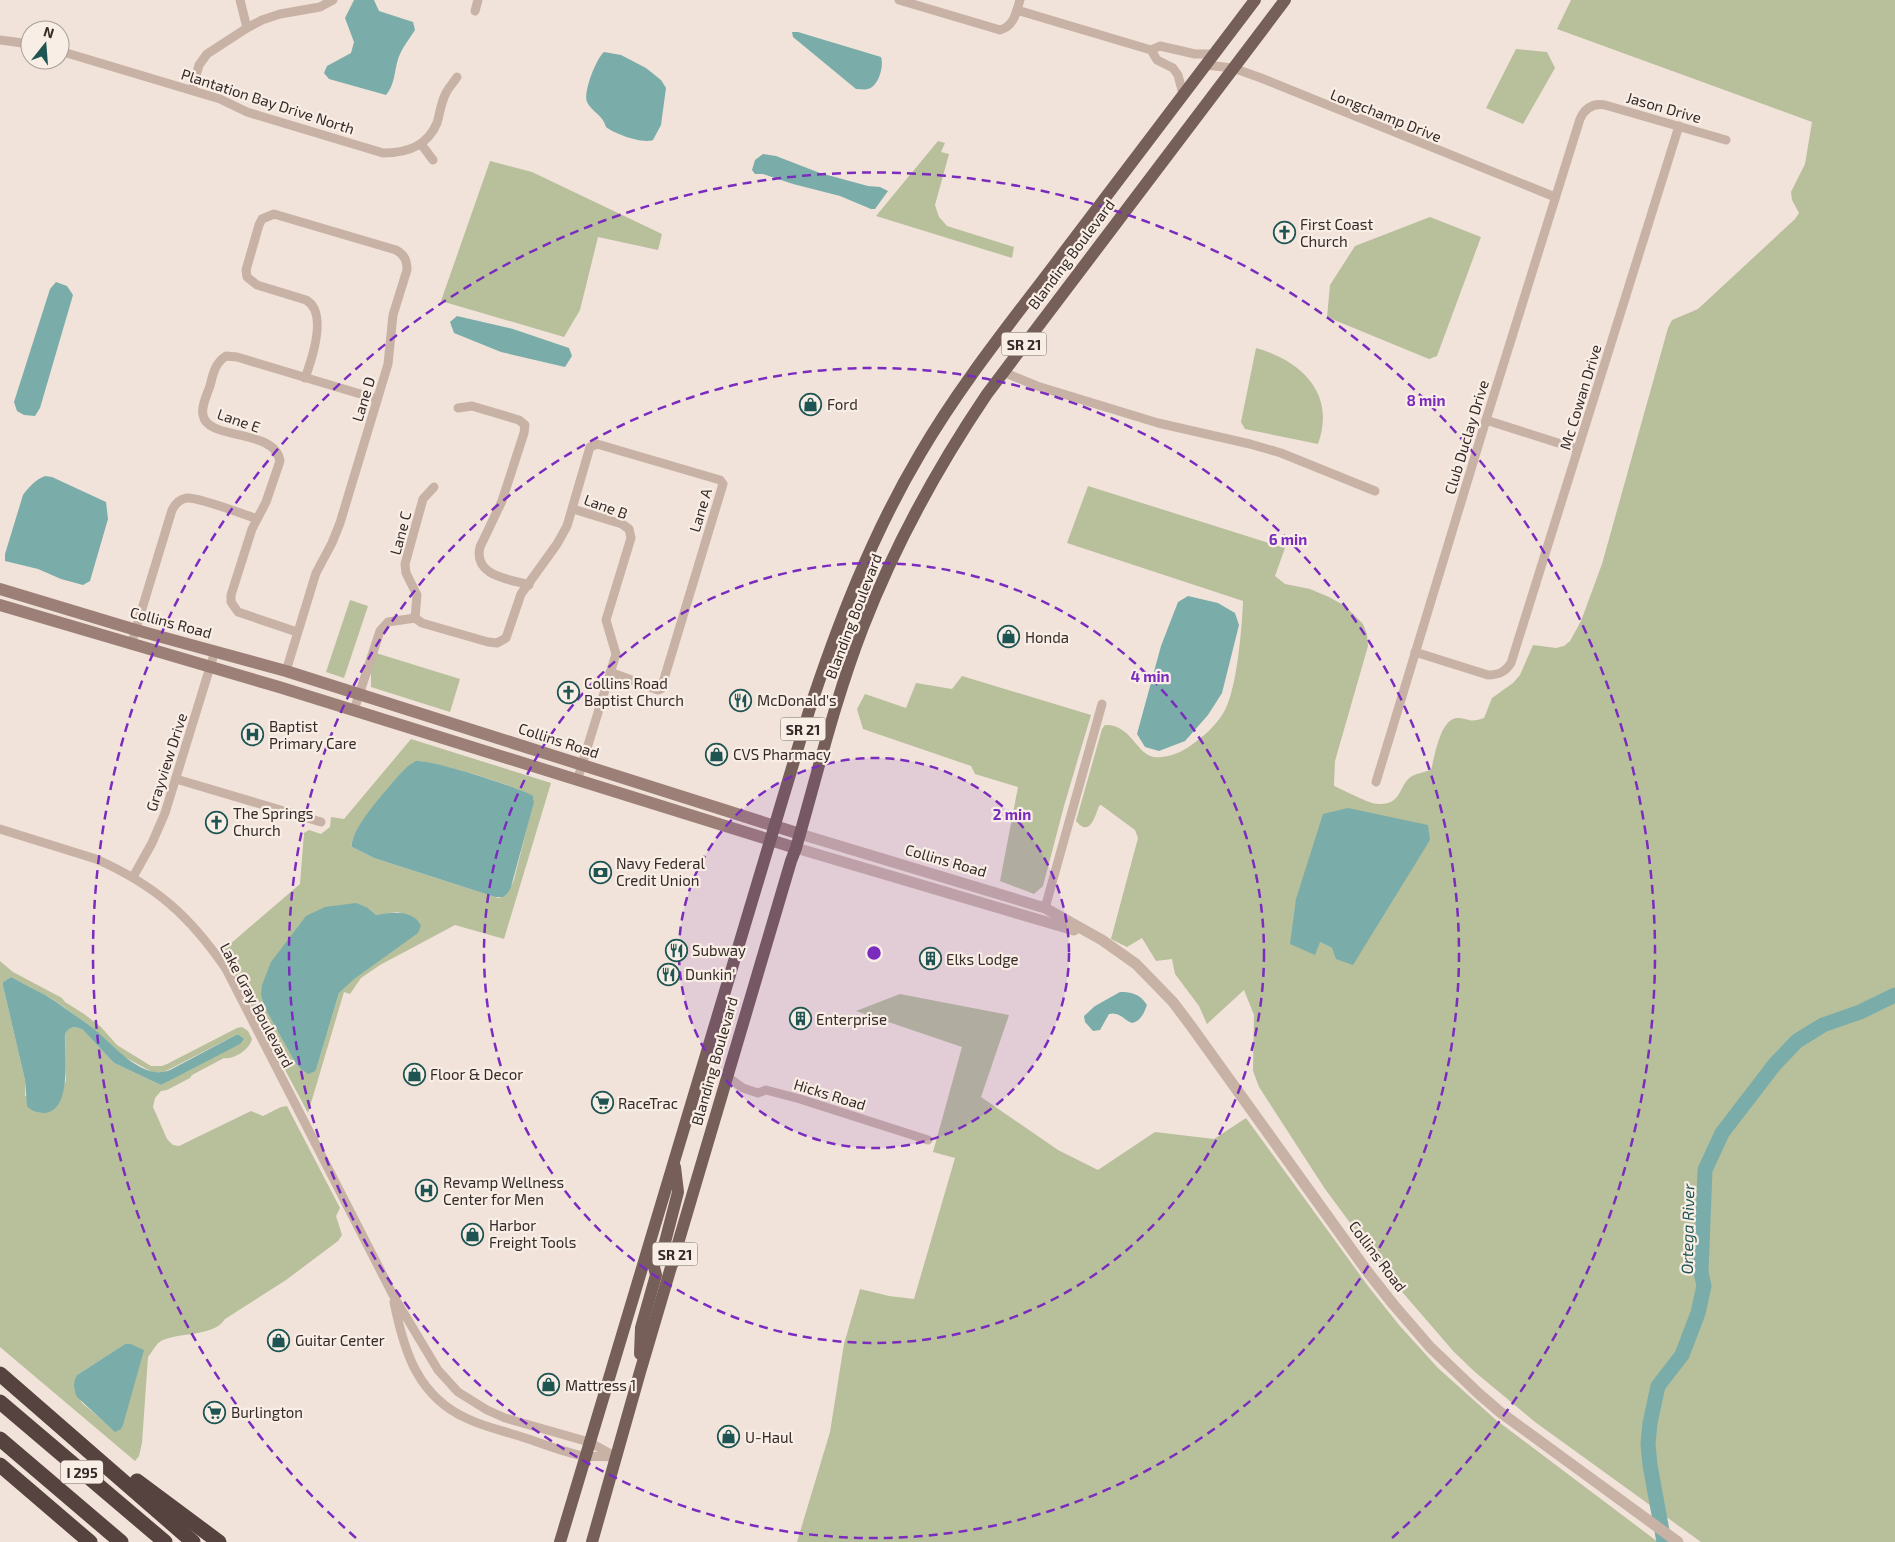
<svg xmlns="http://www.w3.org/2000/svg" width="1895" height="1542" font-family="'Exo 2',sans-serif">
<rect width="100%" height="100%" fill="#f1e3da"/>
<g fill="#b8bf9b" fill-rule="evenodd">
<path d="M 1571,0 L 1895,0 L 1895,1542 L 1701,1542 L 1535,1422 L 1475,1372 L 1454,1352 L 1397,1286 L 1325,1189 L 1259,1087 L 1253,1071 L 1254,1015 L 1244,990 L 1207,1024 L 1199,1006 L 1175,974 L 1172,959 L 1156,961 L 1142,938 L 1127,947 L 1111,939 L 1138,838 L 1135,830 L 1101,805 L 1099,806 C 1095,816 1090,838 1076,821 L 1102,729 L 1105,725 C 1131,724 1137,755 1154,757 C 1165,759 1182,752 1190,746 C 1204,736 1217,725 1225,710 C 1237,687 1242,628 1243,601 L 1067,543 L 1088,486 L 1285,548 L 1275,576 L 1285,584 L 1310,589 L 1329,597 L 1345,606 L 1363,624 L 1367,634 L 1368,646 L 1335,761 L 1334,786 C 1344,790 1369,804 1378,804 C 1403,805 1398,785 1412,776 C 1418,773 1425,772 1431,770 C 1435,756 1440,718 1458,718 C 1471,719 1469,723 1484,718 L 1492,698 L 1513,683 L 1520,675 L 1533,645 L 1556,648 L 1564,646 L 1570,641 L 1581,621 L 1602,564 L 1668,328 L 1672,320 L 1698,309 L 1795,219 L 1799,213 L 1792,200 L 1791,192 L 1805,164 L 1812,122 L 1557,29 ZM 1430,840 L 1332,948 L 1320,942 Z"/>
<path d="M 1516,49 L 1547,52 L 1555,68 L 1523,124 L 1486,108 Z"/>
<path d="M 938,141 L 945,143 L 941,152 L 949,154 L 935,205 L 939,217 L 947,226 L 1014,247 L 1012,258 L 876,216 Z"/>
<path d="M 490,161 L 532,172 L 662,234 L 658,250 L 598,237 L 580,310 L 564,337 L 441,301 Z"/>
<path d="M 1430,217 L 1481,237 L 1437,356 L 1429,359 L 1327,317 L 1330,285 L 1355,246 Z"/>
<path d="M 1256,348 C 1302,361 1336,394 1318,444 L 1245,429 L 1241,422 Z"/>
<path d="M 350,600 L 368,606 L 344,678 L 326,672 Z"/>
<path d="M 376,653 L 460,679 L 450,712 L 371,687 L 371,669 Z"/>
<path d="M 962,676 L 1091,715 L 1064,806 L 1043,886 L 1034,894 L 1000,881 L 1018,787 L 975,774 L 971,766 L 863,729 L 857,709 L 865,694 L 906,708 L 916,683 L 952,689 Z"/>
<path d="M 411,739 L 551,783 L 504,939 L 455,925 L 380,965 L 361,978 L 350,994 L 344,992 L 308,1113 L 222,951 L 300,884 L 304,833 L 309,830 L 321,834 L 330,827 L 331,817 L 344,819 ZM 419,761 C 438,763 526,787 534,799 L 514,880 L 508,893 L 499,898 L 495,897 L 374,858 L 352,847 C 349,826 404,777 419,761 ZM 368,908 L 376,915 L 397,912 L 413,917 L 339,993 L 316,1070 L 311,1073 L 295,1061 L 262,999 Z"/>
<path d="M 0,961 L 13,972 L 62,998 L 65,1002 L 84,1014 L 101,1027 L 117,1045 L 151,1066 L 162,1066 L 167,1064 L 237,1028 L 242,1027 L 248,1031 L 252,1039 C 250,1049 234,1060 224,1058 L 192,1075 L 190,1078 L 167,1090 L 161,1091 L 155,1098 L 153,1107 L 167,1139 L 173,1145 L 179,1146 L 251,1111 L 263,1116 L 281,1107 L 287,1106 L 340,1208 L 336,1216 L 342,1235 L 338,1241 L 286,1280 L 225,1319 C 214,1337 178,1332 161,1341 C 156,1344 152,1352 148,1357 L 142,1443 L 139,1456 L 135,1461 L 0,1347 ZM 11,977 L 54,1000 L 93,1028 L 123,1056 L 152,1072 L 164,1072 L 236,1035 L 242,1037 L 161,1085 L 114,1063 L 83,1030 C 76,1026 70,1026 65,1034 L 66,1080 L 58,1103 L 25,1096 L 25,1080 L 3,986 L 3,982 ZM 125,1344 L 131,1344 L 143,1350 L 115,1431 L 82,1403 L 74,1389 L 77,1375 Z"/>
<path d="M 900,994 L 1009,1015 L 981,1097 L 1058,1150 L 1098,1170 L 1155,1132 L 1214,1139 L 1246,1118 L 1368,1286 L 1399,1325 L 1438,1368 L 1496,1420 L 1658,1542 L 797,1542 L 830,1432 L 844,1344 L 860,1289 L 889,1296 L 914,1299 L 955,1158 L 933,1152 L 962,1047 L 856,1011 Z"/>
</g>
<g fill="#7aada9">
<path d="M 354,0 L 374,0 L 379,11 L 413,22 L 415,30 C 410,38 404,45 400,54 C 394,67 396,84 386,95 L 329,79 L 324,73 L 327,66 L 351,53 L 354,42 L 345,18 Z"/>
<path d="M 792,32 L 798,32 L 881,57 C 884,66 879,86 868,89 C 865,90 860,89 856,89 L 793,37 Z"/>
<path d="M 604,52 L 621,55 L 646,68 L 661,80 L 666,88 L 661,125 L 653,140 C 642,144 615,134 606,127 C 603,115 592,112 587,102 C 583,92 596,59 604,52 Z"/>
<path d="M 763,154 L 776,156 L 820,173 L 868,186 L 880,187 L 888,191 L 875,209 L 871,209 L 840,196 L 793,184 L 763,174 L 755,174 L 752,170 L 755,160 Z"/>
<path d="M 56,282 L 67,286 L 73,295 L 40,408 L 35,416 L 24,415 L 17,411 L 14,402 L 50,289 Z"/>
<path d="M 457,316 L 513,329 L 569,348 L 572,356 L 565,367 L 501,352 L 454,333 L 450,322 Z"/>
<path d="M 45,476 L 52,477 L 106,502 L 108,519 L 90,581 L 83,585 L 61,579 L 38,569 L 5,561 L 5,554 L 23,495 C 28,488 36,479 45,476 Z"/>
<path d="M 1188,596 L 1218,603 L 1235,613 L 1239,625 L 1222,693 L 1208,715 L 1185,741 L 1159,751 L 1145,747 L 1137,734 L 1161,646 L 1178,602 Z"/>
<path d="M 416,761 C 430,759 521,788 533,796 L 534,802 L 511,887 L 508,893 L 503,897 L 495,897 L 374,858 L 352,847 C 349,830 389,787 401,773 L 408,766 Z"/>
<path d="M 1348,808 L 1428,825 L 1430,840 L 1353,965 L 1336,959 L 1332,948 L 1320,942 L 1315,955 L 1290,944 L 1296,899 L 1323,814 Z"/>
<path d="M 356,903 L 368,908 L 376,915 C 390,912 414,909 421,926 L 418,933 L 354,979 L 339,993 L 316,1070 L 314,1072 L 308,1074 L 301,1069 L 295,1062 L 264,1006 L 261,995 L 262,985 L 271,962 L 306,916 L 325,907 Z"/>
<path d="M 11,977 C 25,985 41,992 55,1001 C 67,1010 81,1019 93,1028 C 112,1043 142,1082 170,1070 L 236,1035 L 239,1035 L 244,1039 L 240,1044 L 161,1085 L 114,1063 L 83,1030 C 76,1026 70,1026 65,1034 C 64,1052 73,1110 45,1113 C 39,1113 31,1111 27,1106 L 25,1080 L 3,986 L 3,982 Z"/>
<path d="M 1120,992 C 1132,992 1140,994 1147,1005 C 1144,1013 1141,1021 1132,1023 C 1123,1020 1120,1011 1109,1014 L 1100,1030 L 1093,1031 L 1085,1022 L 1084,1016 L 1095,1006 Z"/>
<path d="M 125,1344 L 131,1344 L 144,1350 L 123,1425 L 121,1429 L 115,1432 L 77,1397 C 73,1388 73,1383 77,1375 Z"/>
</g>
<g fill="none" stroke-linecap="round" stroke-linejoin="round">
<path stroke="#7aada9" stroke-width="15" d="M 1664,1542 L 1650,1465 L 1648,1444 L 1650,1423 L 1658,1386 L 1682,1355 L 1698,1313 L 1704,1286 L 1701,1272 L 1705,1170 L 1722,1133 L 1775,1064 L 1797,1041 L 1823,1025 L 1860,1012 L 1895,995"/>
<g stroke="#c8b2a6" stroke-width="9">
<path d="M 240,0 L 247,28"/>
<path d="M 899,0 L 1000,30 C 1014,26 1016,13 1020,0"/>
<path d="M 1017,10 L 1151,50 L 1157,60 L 1173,68 L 1178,75 L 1183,94"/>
<path d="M 475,11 L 478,0"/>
<path d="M 0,40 L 30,44"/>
<path d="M 1151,50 L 1160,46 L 1195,54 L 1214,54"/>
<path d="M 60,51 L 220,99 L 247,112 L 383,153 C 406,153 427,147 437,123 C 440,113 441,102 446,93 C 449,87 454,82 457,77"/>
<path d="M 1205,65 L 1233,68 L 1261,78 L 1555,197"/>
<path d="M 192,90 L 199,65 L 207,54 L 247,28 L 262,20 L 280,14 L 320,7 L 333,0"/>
<path d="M 421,144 L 433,160"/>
<path d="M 1003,372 L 1037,386 L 1158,423 L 1250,444 L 1281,453 L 1375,491"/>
<path d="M 458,408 L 472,406 L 519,420 L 525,425 L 524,433 L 502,501 L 480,547 C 473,576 509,579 529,585"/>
<path d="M 1486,420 L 1577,449"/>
<path d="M 573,509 L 622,524 L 629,529 L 631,538 L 606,620 L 616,654 L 577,781"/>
<path d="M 415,618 L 417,595 L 406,573 L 405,564 L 423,499 L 434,487"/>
<path d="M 297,632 L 238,612 L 231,602 L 231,595 L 252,529 L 266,502 L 280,461 C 275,428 207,441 203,415 C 201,407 207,394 210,386 C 213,374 215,363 226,356 L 237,357 L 377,399"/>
<path d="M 131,645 L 172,510 C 175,504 179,499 187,498 C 198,497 243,514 257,519"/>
<path d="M 1415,652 L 1488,675 C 1499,675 1505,672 1511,663 L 1679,126"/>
<path d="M 286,671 L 316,573 L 332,543 L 340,523 L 388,364 L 393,315 L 407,270 C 407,261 405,255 396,250 L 274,214 L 262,219 L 259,225 L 246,270 L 247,277 L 257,285 L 306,300 C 328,312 312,359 305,378"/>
<path d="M 354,710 L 380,631 L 388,622 L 415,618 L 422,623 L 488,642 L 497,643 L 506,638 L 521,594 L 557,544 L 567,526 L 590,447 L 597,444 L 720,480 L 723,484 L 661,689 L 658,690 L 610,672"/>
<path d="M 176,779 L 321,822"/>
<path d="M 1376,782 L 1486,420 L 1580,119 C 1585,108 1593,103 1605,105 L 1726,140"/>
<path d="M 0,829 L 96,859 C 155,885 190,916 226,969 L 393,1295 L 438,1370 L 458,1392 L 487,1410 L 505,1418 L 589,1442 L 616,1457"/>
<path d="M 133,877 L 152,843 L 165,813 L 215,651"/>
<path d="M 1045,908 L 1102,704"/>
<path d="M 726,1076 L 743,1088 L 758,1093 L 766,1090 L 800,1099 L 928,1140"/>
<path d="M 394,1302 C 404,1352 418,1397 468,1419 C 485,1427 504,1431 522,1437 C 542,1443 562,1452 584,1456 C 594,1457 604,1456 614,1457"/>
</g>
<g stroke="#c8b2a6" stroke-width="11">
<path d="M 800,834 L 1045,908 L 1102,940 L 1136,964 L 1173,1002 L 1191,1026 L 1367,1271 L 1393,1304 L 1430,1347 L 1478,1393 L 1500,1412 L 1678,1542"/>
<path d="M 796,848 L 1074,930"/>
</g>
<g stroke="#9c8078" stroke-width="12">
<path d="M 0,589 L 136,630 L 286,671 L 800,834"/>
<path d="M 0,605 L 279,687 L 796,848"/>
</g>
<g stroke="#765f58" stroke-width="12">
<path d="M 673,1263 L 665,1254 L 664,1246 L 678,1192 L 675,1167"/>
<path d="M 640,1354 L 641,1328 L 656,1275 L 654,1267 L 647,1253"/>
<path d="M 560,1542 L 809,711 C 838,623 872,535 920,454 C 959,387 1008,326 1055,264 C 1121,176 1189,88 1255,0"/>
<path d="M 592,1542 L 640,1372 L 791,861 L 796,848 C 817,775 835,699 863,627 C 895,545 937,468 987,394 L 1285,0"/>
</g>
<g stroke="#56423e" stroke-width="15">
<path d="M 0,1374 L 193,1542"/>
<path d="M 0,1402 L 165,1542"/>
<path d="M 0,1439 L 121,1542"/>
<path d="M 0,1465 L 90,1542"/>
<path d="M 137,1481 L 219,1542"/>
</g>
</g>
<circle cx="874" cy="953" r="195" fill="#7b2cbf" fill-opacity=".12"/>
<g fill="none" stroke="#7b2cbf" stroke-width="2.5" stroke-dasharray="9 6">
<circle cx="874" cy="953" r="195"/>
<circle cx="874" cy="953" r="390"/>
<circle cx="874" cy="953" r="585"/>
<path d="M356 1538A781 781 0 1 1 1392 1538"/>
</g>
<defs>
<symbol id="church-ring" viewBox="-11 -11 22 22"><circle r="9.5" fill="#f9eee6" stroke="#1e5552" stroke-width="1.5"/><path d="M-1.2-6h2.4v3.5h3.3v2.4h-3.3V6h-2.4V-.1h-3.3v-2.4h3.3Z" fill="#1e5552"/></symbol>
<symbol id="shop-ring" viewBox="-11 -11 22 22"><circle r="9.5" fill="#f9eee6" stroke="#1e5552" stroke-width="1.5"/><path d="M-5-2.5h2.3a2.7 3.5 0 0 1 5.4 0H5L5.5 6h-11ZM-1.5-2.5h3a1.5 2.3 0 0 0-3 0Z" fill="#1e5552"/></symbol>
<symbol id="restaurant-ring" viewBox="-11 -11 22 22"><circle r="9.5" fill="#f9eee6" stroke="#1e5552" stroke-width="1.5"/><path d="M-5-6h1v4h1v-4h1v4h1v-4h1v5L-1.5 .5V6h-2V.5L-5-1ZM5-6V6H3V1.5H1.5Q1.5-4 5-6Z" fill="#1e5552"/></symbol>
<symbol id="hospital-ring" viewBox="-11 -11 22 22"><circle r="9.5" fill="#f9eee6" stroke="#1e5552" stroke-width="1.5"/><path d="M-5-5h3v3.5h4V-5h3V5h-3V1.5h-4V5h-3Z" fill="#1e5552"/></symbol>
<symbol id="bank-ring" viewBox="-11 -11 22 22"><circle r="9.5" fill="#f9eee6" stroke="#1e5552" stroke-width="1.5"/><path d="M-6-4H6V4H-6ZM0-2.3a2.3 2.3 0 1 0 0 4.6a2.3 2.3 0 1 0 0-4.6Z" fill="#1e5552"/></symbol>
<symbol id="building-ring" viewBox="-11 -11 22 22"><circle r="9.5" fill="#f9eee6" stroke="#1e5552" stroke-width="1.5"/><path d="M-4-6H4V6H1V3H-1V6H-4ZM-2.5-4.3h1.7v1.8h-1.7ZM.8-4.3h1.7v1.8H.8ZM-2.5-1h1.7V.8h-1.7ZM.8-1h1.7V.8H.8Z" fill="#1e5552"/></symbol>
<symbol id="supermarket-ring" viewBox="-11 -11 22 22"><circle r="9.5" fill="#f9eee6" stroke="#1e5552" stroke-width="1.5"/><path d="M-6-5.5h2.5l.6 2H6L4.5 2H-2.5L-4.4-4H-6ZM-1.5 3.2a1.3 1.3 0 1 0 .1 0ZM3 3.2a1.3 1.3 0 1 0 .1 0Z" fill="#1e5552"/></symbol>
</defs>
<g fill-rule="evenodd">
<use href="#church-ring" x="1272" y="220" width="25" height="25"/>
<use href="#shop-ring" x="798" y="392" width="25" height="25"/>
<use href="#shop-ring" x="996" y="624" width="25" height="25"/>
<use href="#church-ring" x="556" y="680" width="25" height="25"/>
<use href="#restaurant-ring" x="728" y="688" width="25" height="25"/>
<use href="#hospital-ring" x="240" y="722" width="25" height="25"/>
<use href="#shop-ring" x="704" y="742" width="25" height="25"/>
<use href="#church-ring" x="204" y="810" width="25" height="25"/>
<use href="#bank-ring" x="588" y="860" width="25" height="25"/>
<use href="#restaurant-ring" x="664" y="938" width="25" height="25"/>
<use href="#building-ring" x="918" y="946" width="25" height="25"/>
<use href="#restaurant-ring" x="656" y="962" width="25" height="25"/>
<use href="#building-ring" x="788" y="1006" width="25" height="25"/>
<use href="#shop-ring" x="402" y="1062" width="25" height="25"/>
<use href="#supermarket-ring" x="590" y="1090" width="25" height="25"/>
<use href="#hospital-ring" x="414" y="1178" width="25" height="25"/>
<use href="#shop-ring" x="460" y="1222" width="25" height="25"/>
<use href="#shop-ring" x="266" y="1328" width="25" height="25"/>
<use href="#shop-ring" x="536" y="1372" width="25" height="25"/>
<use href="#supermarket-ring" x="202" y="1400" width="25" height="25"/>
<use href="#shop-ring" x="716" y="1424" width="25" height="25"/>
</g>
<g text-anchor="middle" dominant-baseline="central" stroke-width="4.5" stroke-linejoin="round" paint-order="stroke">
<g fill="#f9eee6" stroke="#706560" stroke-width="1">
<rect x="1001.5" y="332.5" width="45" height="23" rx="4"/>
<rect x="780.5" y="717.5" width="45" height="23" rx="4"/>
<rect x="652.5" y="1242.5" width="45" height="23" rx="4"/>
<rect x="61" y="1460.5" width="42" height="23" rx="4"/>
</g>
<g font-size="14" font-weight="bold" fill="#352a27">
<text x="1024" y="344">SR 21</text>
<text x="803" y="729">SR 21</text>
<text x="675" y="1254">SR 21</text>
<text x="82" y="1472">I 295</text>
</g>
<g font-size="15" fill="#352a27" stroke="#f9eee6">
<text transform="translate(268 101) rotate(18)">Plantation Bay Drive North</text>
<text transform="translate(1664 107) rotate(16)">Jason Drive</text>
<text transform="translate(1386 115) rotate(22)">Longchamp Drive</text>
<text transform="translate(1071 254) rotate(-53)">Blanding Boulevard</text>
<text transform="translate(1580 397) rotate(-73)">Mc Cowan Drive</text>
<text transform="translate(363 399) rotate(-73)">Lane D</text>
<text transform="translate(239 420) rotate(19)">Lane E</text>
<text transform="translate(1466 437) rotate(-73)">Club Duclay Drive</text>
<text transform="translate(606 506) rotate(20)">Lane B</text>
<text transform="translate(700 510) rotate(-73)">Lane A</text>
<text transform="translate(400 533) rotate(-75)">Lane C</text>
<text transform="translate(853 616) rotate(-69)">Blanding Boulevard</text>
<text transform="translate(171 622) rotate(15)">Collins Road</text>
<text transform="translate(559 740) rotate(18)">Collins Road</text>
<text transform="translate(166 762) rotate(-72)">Grayview Drive</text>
<text transform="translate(946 860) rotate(16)">Collins Road</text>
<text transform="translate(257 1005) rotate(62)">Lake Gray Boulevard</text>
<text transform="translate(714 1061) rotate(-74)">Blanding Boulevard</text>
<text transform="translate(830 1094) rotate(17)">Hicks Road</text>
<text transform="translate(1378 1256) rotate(53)">Collins Road</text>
</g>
<g font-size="15" fill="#352a27" stroke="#f9eee6" text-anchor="start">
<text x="1300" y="224">First Coast<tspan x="1300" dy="17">Church</tspan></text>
<text x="827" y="404">Ford</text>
<text x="1025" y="637">Honda</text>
<text x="584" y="683">Collins Road<tspan x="584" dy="17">Baptist Church</tspan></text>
<text x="757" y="700">McDonald's</text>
<text x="269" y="726">Baptist<tspan x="269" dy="17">Primary Care</tspan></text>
<text x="733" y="754">CVS Pharmacy</text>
<text x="233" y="813">The Springs<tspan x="233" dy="17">Church</tspan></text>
<text x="616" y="863">Navy Federal<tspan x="616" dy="17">Credit Union</tspan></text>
<text x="692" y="950">Subway</text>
<text x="946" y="959">Elks Lodge</text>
<text x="685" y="974">Dunkin'</text>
<text x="816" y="1019">Enterprise</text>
<text x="430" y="1074">Floor &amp; Decor</text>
<text x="618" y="1103">RaceTrac</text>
<text x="443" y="1182">Revamp Wellness<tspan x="443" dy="17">Center for Men</tspan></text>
<text x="489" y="1225">Harbor<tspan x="489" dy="17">Freight Tools</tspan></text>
<text x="295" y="1340">Guitar Center</text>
<text x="565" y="1385">Mattress 1</text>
<text x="231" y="1412">Burlington</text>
<text x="745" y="1437">U-Haul</text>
</g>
<g font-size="16" font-style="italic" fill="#1e5552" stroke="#f9eee6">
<text transform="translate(1687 1229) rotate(-89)">Ortega River</text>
</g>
</g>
<circle cx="874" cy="953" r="8" fill="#7b2cbf" stroke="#f9eee6" stroke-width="2.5"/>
<g font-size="15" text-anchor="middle" font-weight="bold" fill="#7b2cbf" stroke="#f9eee6" stroke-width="4.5" stroke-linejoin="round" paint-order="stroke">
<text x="1426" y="406">8 min</text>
<text x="1288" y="545">6 min</text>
<text x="1150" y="682">4 min</text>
<text x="1012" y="820">2 min</text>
</g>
<g transform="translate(45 45) rotate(17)"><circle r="24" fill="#f9eee6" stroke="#aba09a"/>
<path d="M0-4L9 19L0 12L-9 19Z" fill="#1e5552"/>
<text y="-8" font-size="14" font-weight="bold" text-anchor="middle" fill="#352a27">N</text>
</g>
</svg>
